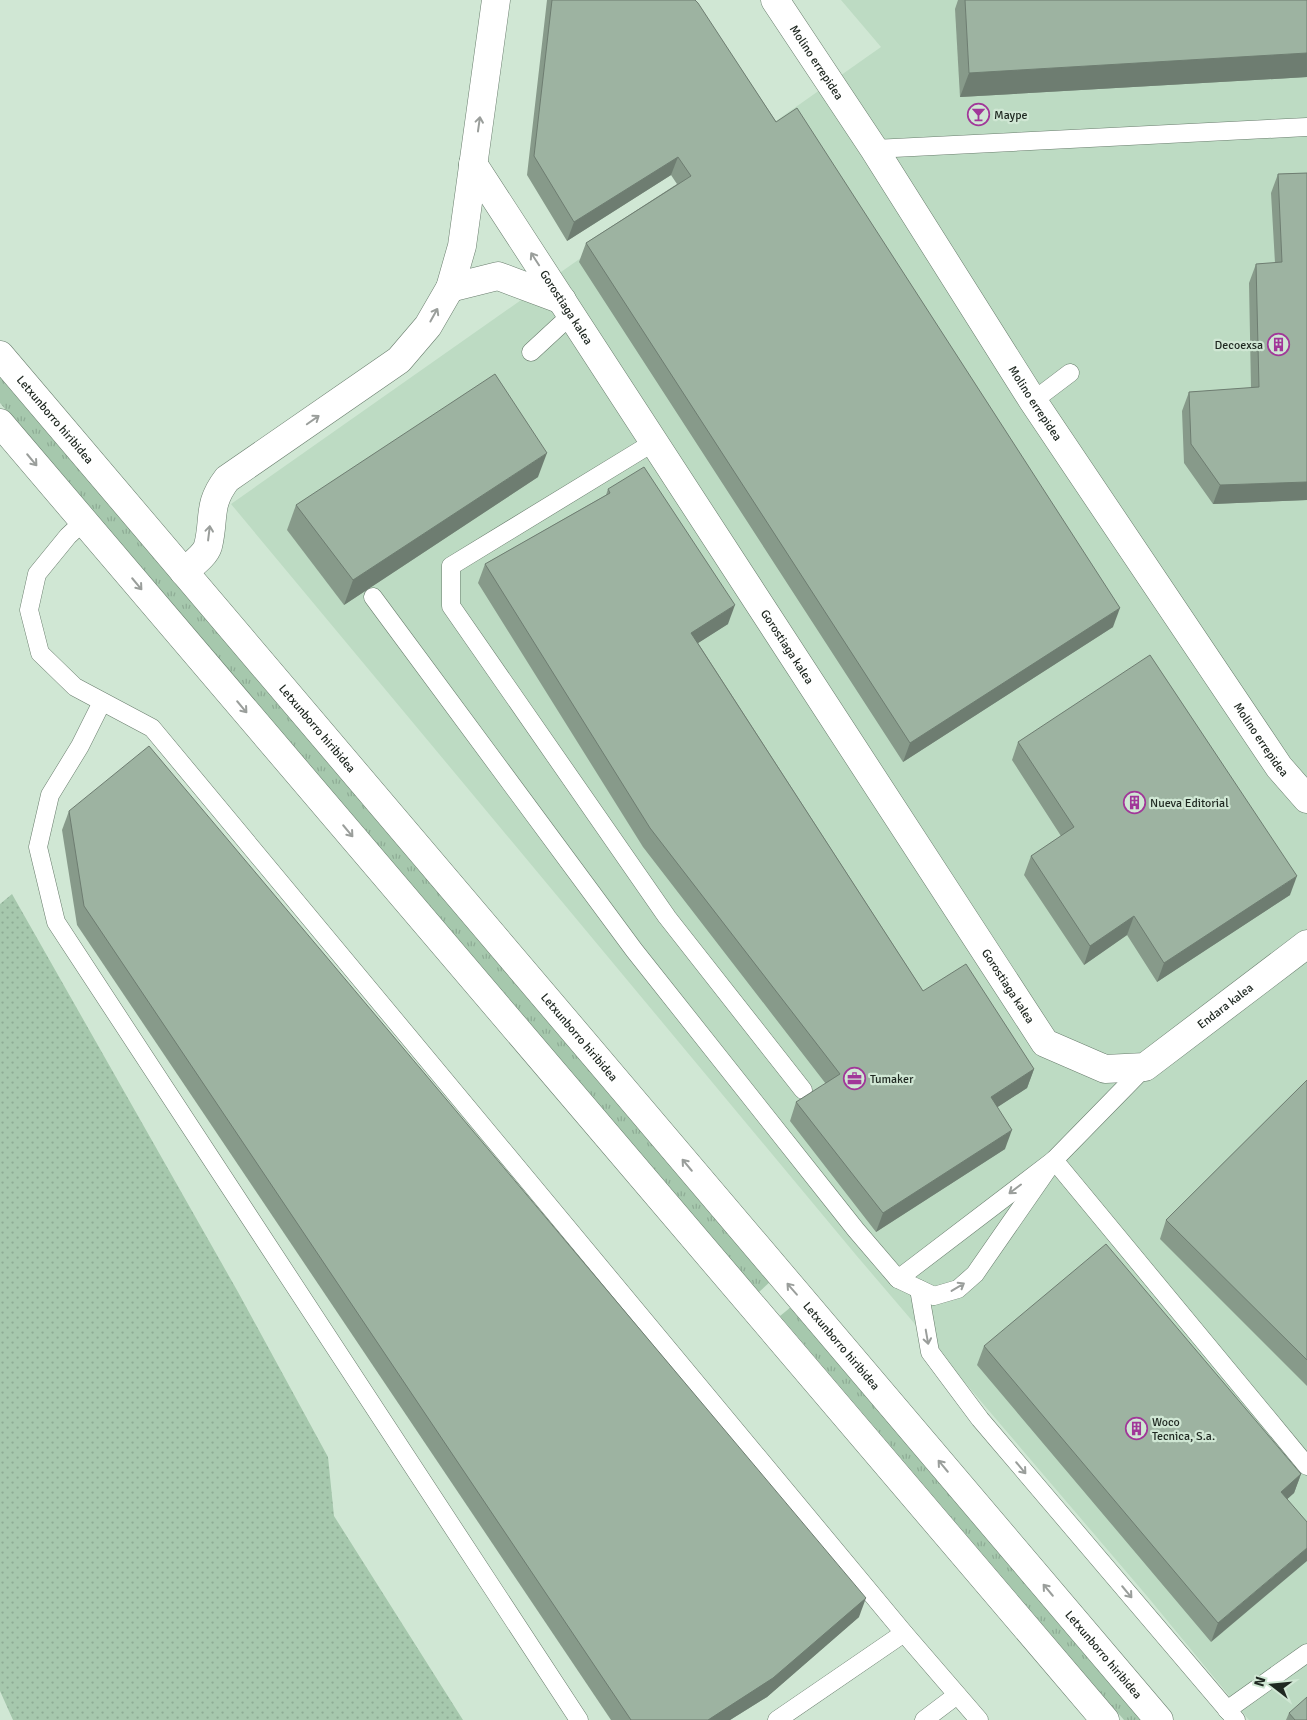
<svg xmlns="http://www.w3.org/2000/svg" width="1307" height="1720" font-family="Signika,sans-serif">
<defs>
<pattern id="grass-tufts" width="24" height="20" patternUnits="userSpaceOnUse" patternTransform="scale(1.25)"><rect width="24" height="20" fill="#a6c8ad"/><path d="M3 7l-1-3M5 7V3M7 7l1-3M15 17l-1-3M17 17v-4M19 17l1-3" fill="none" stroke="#8eac95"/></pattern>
<pattern id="park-dots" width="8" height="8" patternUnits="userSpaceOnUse" patternTransform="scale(1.25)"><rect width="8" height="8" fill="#a6c8ad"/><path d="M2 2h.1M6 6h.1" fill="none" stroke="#8eac95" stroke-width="1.8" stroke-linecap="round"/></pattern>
</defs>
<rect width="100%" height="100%" fill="#d0e7d4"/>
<path fill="#bddbc3" d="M 841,0 L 1307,0 L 1307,1720 L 1249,1720 L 1147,1596 L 856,1255 L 231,504 L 881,47 Z"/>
<g fill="url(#grass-tufts)">
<path d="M 0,374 L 772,1280 L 758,1293 L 0,403 Z"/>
<path d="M 791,1307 L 1142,1720 L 1124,1720 L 780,1316 Z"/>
</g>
<path fill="url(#park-dots)" d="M 12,894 L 238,1292 L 328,1457 L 334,1516 L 463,1720 L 13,1720 L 0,1691 L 0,904 Z"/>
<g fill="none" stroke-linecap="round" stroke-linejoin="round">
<defs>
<g id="service">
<path d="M 874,149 L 1307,127"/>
<path d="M 531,352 L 571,315"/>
<path d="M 1033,401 L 1070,373"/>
<path d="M 654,442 L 451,566 L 451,606 L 667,917 L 803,1090"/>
<path d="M 84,521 L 68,536 L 37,574 L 29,610 L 40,653 L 75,687 L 152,728 L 904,1633 L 979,1720"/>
<path d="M 373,597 L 634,950 L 856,1230 L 898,1279 L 934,1296 L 958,1289 L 975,1274 L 1054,1160"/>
<path d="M 102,702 L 80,746 L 50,795 L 38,847 L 56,922 L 579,1720"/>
<path d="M 1054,1160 L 1307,1466"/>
<path d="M 898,1279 L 1054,1160 L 1145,1067"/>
<path d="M 919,1289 L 930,1352 L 980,1419 L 1236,1720"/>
<path d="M 1227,1710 L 1307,1653"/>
<path d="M 777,1720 L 904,1633"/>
<path d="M 924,1720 L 957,1695"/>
</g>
<g id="minor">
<path id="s1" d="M 473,164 L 1045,1043 L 1105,1069 L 1145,1067 L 1307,944"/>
<path d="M 450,288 L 498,276 L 562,300"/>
<path d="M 184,572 C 191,565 205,556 208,546 C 215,518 207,505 227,479 L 399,360 L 428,326 L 450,288 L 462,246 L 496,0"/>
</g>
<g id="tertiary">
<path id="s2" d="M 775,0 L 874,149 L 1033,401 L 1279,767 L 1307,799"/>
</g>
<g id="secondary">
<path id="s3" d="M 0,355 L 1159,1720"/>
<path d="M 0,423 L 1105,1720"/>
</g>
</defs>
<use href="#service" stroke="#697d6d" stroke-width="19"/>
<use href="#minor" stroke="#697d6d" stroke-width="29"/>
<use href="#tertiary" stroke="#697d6d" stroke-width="29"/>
<use href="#secondary" stroke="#697d6d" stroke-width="29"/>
<use href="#service" stroke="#fff" stroke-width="18"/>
<use href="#minor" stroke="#fff" stroke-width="28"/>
<use href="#tertiary" stroke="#fff" stroke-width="28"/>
<use href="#secondary" stroke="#fff" stroke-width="28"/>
</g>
<g fill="#879a8a">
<path d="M 547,0 L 695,0 L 1113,627 L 903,762 L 579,262 L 586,243 L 677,184 L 671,175 L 567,241 L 527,175 Z"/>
<path d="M 958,0 L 1307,0 L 1307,77 L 960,97 L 955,9 Z"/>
<path d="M 1307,173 L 1307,500 L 1213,504 L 1184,463 L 1182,411 L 1189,392 L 1251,388 L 1249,283 L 1256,264 L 1275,263 L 1271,193 L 1278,174 Z"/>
<path d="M 538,477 L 344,605 L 287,530 L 296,505 Z"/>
<path d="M 608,489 L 728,624 L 698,643 L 923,991 L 1034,1069 L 1027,1088 L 997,1107 L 1005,1149 L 876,1232 L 790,1121 L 796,1102 L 826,1084 L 643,847 L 478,583 L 485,564 L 606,495 Z"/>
<path d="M 1018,742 L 1290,895 L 1157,982 L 1127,935 L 1084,965 L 1024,875 L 1031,856 L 1061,836 L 1012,760 Z"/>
<path d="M 69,811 L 859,1617 L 767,1697 L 730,1720 L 611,1720 L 77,925 L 62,830 Z"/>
<path d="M 1307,1080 L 1307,1386 L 1160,1239 L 1166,1220 Z"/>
<path d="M 984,1346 L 1301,1474 L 1294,1493 L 1287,1499 L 1211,1642 L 977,1365 Z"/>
<path d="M 1289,1713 L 1307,1720 L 1286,1720 Z"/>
</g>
<g fill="#6e7d71">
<path d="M 1307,53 L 1307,77 L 960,97 L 969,73 Z"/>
<path d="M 678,157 L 671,175 L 567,241 L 574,222 Z"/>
<path d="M 547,453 L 538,477 L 344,605 L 353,580 Z"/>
<path d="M 1307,482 L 1307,500 L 1213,504 L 1220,485 Z"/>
<path d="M 735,605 L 728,624 L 684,652 L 691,633 Z"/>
<path d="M 1120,608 L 1113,627 L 903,762 L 910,743 Z"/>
<path d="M 1297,876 L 1290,895 L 1157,982 L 1164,963 Z"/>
<path d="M 1134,916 L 1127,935 L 1084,965 L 1090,946 Z"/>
<path d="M 1034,1069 L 1027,1088 L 984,1116 L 991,1097 Z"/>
<path d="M 1012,1130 L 1005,1149 L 876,1232 L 883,1213 Z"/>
<path d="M 1301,1474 L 1294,1493 L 1274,1511 L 1281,1492 Z"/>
<path d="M 1307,1548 L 1307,1561 L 1211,1642 L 1218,1623 Z"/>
<path d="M 866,1598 L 859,1617 L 767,1697 L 730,1720 L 708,1720 Z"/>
</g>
<g fill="#9db3a1" stroke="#6e7d71">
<path d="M 552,0 L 695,0 L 698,3 L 776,122 L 797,108 L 1120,608 L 910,743 L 586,243 L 691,176 L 678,157 L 574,222 L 534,156 Z"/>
<path d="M 965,0 L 1307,0 L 1307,53 L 969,73 Z"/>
<path d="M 1307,173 L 1307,482 L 1220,485 L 1191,444 L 1189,392 L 1259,387 L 1256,264 L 1282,262 L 1278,174 Z"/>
<path d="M 495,374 L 547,453 L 353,580 L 296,505 Z"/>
<path d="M 644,467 L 735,605 L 691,633 L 923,991 L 966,964 L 1034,1069 L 991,1097 L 1012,1130 L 883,1213 L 796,1102 L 840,1074 L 650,828 L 485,564 L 610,493 L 608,489 Z"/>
<path d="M 1150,655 L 1297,876 L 1164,963 L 1134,916 L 1090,946 L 1031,856 L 1074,827 L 1018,742 Z"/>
<path d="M 149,746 L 866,1598 L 773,1678 L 708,1720 L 631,1720 L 84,906 L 69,811 Z"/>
<path d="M 1307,1080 L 1307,1360 L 1166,1220 Z"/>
<path d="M 1106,1244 L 1301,1474 L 1281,1492 L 1307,1522 L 1307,1548 L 1218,1623 L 984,1346 Z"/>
<path d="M 1307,1697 L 1307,1720 L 1295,1720 L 1289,1713 Z"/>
</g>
<defs><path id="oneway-shaft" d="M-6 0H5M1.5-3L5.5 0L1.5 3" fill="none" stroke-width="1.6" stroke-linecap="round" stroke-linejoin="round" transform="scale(1.25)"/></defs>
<g stroke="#9a9e9b">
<use href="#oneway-shaft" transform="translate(479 124) rotate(-82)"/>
<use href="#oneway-shaft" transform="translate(535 259) rotate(-123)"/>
<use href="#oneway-shaft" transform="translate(434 315) rotate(-61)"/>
<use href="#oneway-shaft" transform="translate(313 420) rotate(-35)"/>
<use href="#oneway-shaft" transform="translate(32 460) rotate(50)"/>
<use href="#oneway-shaft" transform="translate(209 533) rotate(-83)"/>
<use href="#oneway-shaft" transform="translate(137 584) rotate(50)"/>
<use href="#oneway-shaft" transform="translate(242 707) rotate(50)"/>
<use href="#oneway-shaft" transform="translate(348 831) rotate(50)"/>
<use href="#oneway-shaft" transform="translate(687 1165) rotate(-130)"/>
<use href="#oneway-shaft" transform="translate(1015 1189) rotate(143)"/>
<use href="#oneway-shaft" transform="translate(958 1287) rotate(-31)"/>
<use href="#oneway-shaft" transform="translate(792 1289) rotate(-131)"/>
<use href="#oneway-shaft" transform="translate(927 1337) rotate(80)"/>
<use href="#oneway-shaft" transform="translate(943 1466) rotate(-130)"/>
<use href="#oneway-shaft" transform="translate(1021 1468) rotate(50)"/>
<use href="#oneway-shaft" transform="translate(1048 1590) rotate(-130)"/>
<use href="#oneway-shaft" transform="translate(1127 1592) rotate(50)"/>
</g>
<defs>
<symbol id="bar-ring" viewBox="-11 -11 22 22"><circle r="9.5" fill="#d0e7d4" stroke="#a13799" stroke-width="1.5"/><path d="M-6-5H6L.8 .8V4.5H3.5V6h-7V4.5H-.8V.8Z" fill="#a13799"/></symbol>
<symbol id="building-ring" viewBox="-11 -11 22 22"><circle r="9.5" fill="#d0e7d4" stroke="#a13799" stroke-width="1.5"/><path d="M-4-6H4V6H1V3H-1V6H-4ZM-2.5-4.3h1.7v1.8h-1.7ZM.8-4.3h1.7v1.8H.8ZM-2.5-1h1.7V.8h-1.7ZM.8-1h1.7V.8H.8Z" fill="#a13799"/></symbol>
<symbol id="office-ring" viewBox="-11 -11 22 22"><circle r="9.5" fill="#d0e7d4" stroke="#a13799" stroke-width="1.5"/><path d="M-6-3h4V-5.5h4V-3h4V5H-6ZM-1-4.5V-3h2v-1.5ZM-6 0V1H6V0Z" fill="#a13799"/></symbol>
</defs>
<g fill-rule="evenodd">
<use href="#bar-ring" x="966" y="102" width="25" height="25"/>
<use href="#building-ring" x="1266" y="332" width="25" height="25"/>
<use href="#building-ring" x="1122" y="790" width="25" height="25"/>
<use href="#office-ring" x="842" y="1066" width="25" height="25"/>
<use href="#building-ring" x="1124" y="1416" width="25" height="25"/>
</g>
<g text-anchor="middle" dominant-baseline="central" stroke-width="4.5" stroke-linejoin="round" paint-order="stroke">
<g font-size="12" fill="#1f2821" stroke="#d0e7d4">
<text stroke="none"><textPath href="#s2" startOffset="75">Molino errepidea</textPath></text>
<text stroke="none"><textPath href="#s1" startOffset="171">Gorostiaga kalea</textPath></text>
<text stroke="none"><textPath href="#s2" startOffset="480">Molino errepidea</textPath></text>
<text stroke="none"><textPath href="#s3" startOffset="85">Letxunborro hiribidea</textPath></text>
<text stroke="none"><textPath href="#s1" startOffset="576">Gorostiaga kalea</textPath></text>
<text stroke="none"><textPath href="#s3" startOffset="490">Letxunborro hiribidea</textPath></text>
<text stroke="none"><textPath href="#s2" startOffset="885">Molino errepidea</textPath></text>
<text stroke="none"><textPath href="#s1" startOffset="981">Gorostiaga kalea</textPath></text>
<text stroke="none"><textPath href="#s1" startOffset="1255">Endara kalea</textPath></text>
<text stroke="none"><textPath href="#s3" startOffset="895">Letxunborro hiribidea</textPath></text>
<text stroke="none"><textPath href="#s3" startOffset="1300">Letxunborro hiribidea</textPath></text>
<text stroke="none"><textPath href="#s3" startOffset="1705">Letxunborro hiribidea</textPath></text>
</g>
<g font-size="12" fill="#1f2821" stroke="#d0e7d4" text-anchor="start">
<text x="994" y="115">Maype</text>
<text x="1263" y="345" text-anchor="end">Decoexsa</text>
<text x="1150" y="803">Nueva Editorial</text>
<text x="870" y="1079">Tumaker</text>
<text x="1152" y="1422">Woco<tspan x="1152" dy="14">Tecnica, S.a.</tspan></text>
</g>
</g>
<g transform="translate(1272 1685) rotate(286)" stroke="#d0e7d4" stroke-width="4" paint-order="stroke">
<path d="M0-4L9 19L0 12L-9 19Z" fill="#1f2821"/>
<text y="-8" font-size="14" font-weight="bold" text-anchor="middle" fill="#1f2821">N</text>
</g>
</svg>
